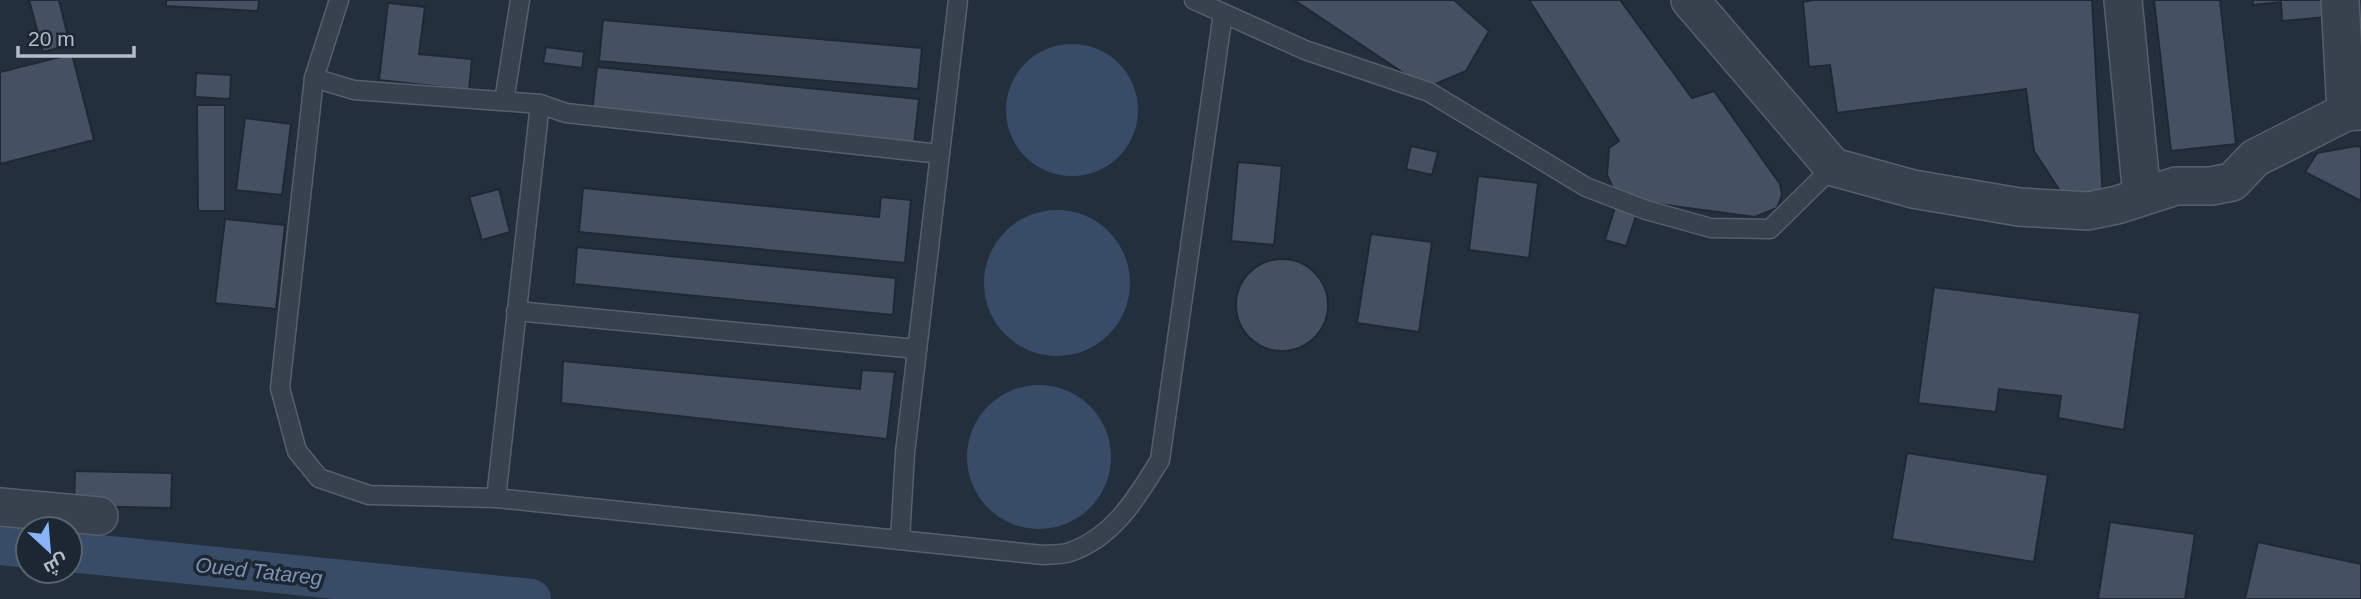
<svg xmlns="http://www.w3.org/2000/svg" width="2361" height="599" font-family="Arial,Cairo,sans-serif">
<rect width="100%" height="100%" fill="#242f3e"/>
<g fill="#394c67">
<circle cx="1072" cy="110" r="66"/>
<circle cx="1057" cy="283" r="73"/>
<circle cx="1039" cy="457" r="72"/>
</g>
<g fill="none" stroke-linecap="round" stroke-linejoin="round">
<g stroke="#394c67" stroke-width="40">
<path d="M 0,545 L 28,548"/>
<path d="M 70,552 L 531,599"/>
</g>
</g>
<g fill="#455162" stroke="#1f2835" stroke-width="2">
<path d="M 29,0 L 59,0 L 70,45 L 43,52 Z"/>
<path d="M 166,0 L 259,0 L 258,11 L 166,6 Z"/>
<path d="M 1294,0 L 1454,0 L 1489,31 L 1466,71 L 1426,88 Z"/>
<path d="M 1529,0 L 1620,0 L 1692,98 L 1714,91 L 1780,184 L 1782,195 L 1777,208 L 1755,217 L 1658,204 L 1628,203 L 1614,190 L 1607,175 L 1609,148 L 1619,141 Z"/>
<path d="M 1813,0 L 2092,0 L 2103,199 L 2062,194 L 2034,151 L 2026,89 L 1837,113 L 1830,65 L 1809,67 L 1803,2 Z"/>
<path d="M 2154,0 L 2220,0 L 2236,144 L 2171,151 Z"/>
<path d="M 2253,0 L 2335,0 L 2336,16 L 2282,21 L 2281,2 L 2253,5 Z"/>
<path d="M 388,3 L 425,7 L 419,54 L 472,59 L 469,90 L 379,80 Z"/>
<path d="M 603,20 L 922,48 L 918,89 L 599,61 Z"/>
<path d="M 546,47 L 584,52 L 582,68 L 543,63 Z"/>
<path d="M 72,54 L 94,140 L 0,164 L 0,72 Z"/>
<path d="M 597,67 L 919,99 L 914,145 L 592,112 Z"/>
<path d="M 196,73 L 231,75 L 230,99 L 195,97 Z"/>
<path d="M 197,105 L 225,105 L 225,211 L 198,211 Z"/>
<path d="M 245,118 L 291,124 L 282,195 L 236,190 Z"/>
<path d="M 1411,146 L 1438,152 L 1432,175 L 1406,169 Z"/>
<path d="M 2356,146 L 2361,147 L 2361,201 L 2305,172 L 2317,153 Z"/>
<path d="M 1238,162 L 1282,166 L 1274,245 L 1231,241 Z"/>
<path d="M 1478,176 L 1538,183 L 1529,258 L 1469,250 Z"/>
<path d="M 583,188 L 879,217 L 881,197 L 911,200 L 905,263 L 579,232 Z"/>
<path d="M 499,189 L 510,232 L 482,240 L 469,197 Z"/>
<path d="M 1615,207 L 1637,213 L 1626,246 L 1605,240 Z"/>
<path d="M 225,219 L 285,225 L 276,309 L 215,303 Z"/>
<path d="M 1371,234 L 1432,242 L 1419,332 L 1357,323 Z"/>
<path d="M 577,247 L 896,278 L 893,315 L 574,284 Z"/>
<circle cx="1282" cy="305" r="46"/>
<path d="M 1934,287 L 2140,313 L 2124,430 L 2058,418 L 2061,396 L 1999,389 L 1996,412 L 1918,403 Z"/>
<path d="M 563,361 L 860,389 L 862,370 L 895,372 L 887,439 L 561,403 Z"/>
<path d="M 1907,453 L 2048,475 L 2034,562 L 1892,539 Z"/>
<path d="M 75,471 L 172,473 L 171,508 L 74,506 Z"/>
<path d="M 2110,522 L 2195,534 L 2185,599 L 2098,599 Z"/>
<path d="M 2258,542 L 2361,564 L 2361,599 L 2245,599 Z"/>
</g>
<g fill="none" stroke-linecap="round" stroke-linejoin="round">
<defs>
<g id="lane">
<path d="M 339,0 L 314,78 L 280,388 L 297,451 L 319,478 L 369,495 L 496,498 L 1043,555 C 1052,554 1062,555 1070,552 C 1114,537 1138,496 1160,460 L 1223,13"/>
<path d="M 1194,0 L 1305,50 L 1429,92 L 1586,187 L 1646,210 L 1711,228 L 1770,229 L 1833,167"/>
<path d="M 314,78 L 354,90 L 540,104 L 566,113 L 940,154"/>
<path d="M 504,101 L 520,0"/>
<path d="M 516,311 L 917,349"/>
<path d="M 496,498 L 540,104"/>
<path d="M 900,540 L 905,453 L 958,0"/>
</g>
<g id="street">
<path d="M 1690,0 L 1833,167 L 1913,189 L 2019,207 L 2088,211 L 2117,205 L 2176,186 L 2211,186 L 2232,182 L 2255,158 L 2346,112 L 2361,111"/>
<path d="M 2123,0 L 2142,196"/>
<path d="M 2340,0 L 2346,112"/>
<path d="M 0,507 L 99,516"/>
</g>
</defs>
<use href="#lane" stroke="#565f6c" stroke-width="21"/>
<use href="#street" stroke="#565f6c" stroke-width="40"/>
<use href="#lane" stroke="#38414e" stroke-width="18"/>
<use href="#street" stroke="#38414e" stroke-width="37"/>
</g>
<g text-anchor="middle" dominant-baseline="central" stroke-width="7" stroke-linejoin="round" paint-order="stroke">
<g font-size="21" font-style="italic" fill="#7c92b1" stroke="#1d2633">
<text transform="translate(259 571) rotate(6)">Oued Tatareg</text>
</g>
</g>
<g transform="translate(49 550) rotate(154)"><circle r="33" fill="#1d2633" stroke="#59626f" stroke-width="2"/>
<path d="M0-5L12 26L0 18L-12 26Z" fill="#8ab4f8"/>
<text y="-10" font-size="19" font-weight="bold" text-anchor="middle" fill="#b4bcc9">ش</text>
</g>
<path d="M18 46v10h116v-10" fill="none" stroke="#b4bcc9" stroke-width="3.5"/>
<text x="28" y="46" font-size="21" fill="#b4bcc9" stroke="#1d2633" stroke-width="5" paint-order="stroke">20 m</text>
</svg>
